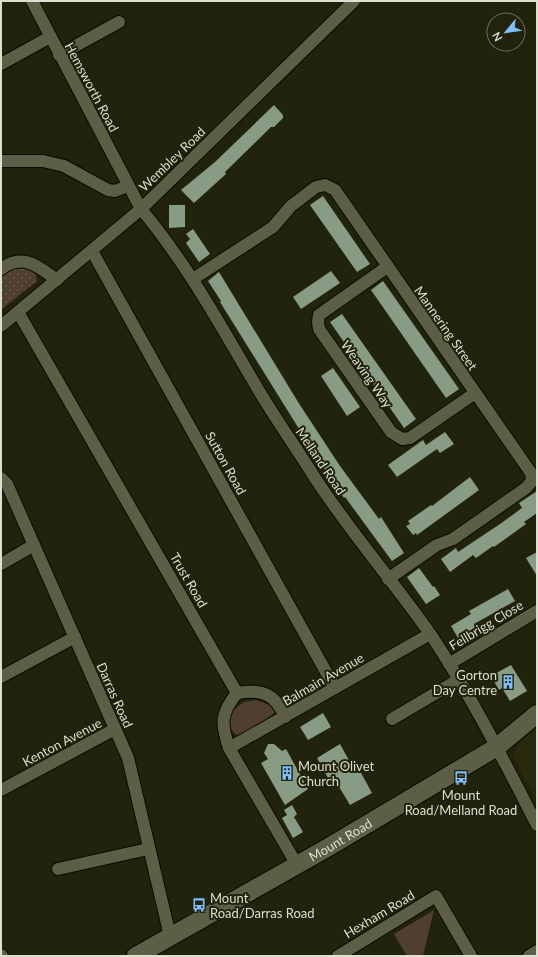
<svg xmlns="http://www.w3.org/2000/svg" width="538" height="957" font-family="Lato,sans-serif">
<defs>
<pattern id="garden-dots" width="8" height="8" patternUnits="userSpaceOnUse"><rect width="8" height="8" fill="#503e2f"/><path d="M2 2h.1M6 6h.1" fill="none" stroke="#69594c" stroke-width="1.8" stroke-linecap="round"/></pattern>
</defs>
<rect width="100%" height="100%" fill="#21230c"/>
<path fill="#282a0b" d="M 537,726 L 537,802 L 515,760 L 514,754 L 519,742 Z"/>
<g fill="#503e2f">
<path d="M 256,700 L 270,705 L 275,712 C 265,723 251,730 236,735 C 228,728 229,718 233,710 L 244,702 Z"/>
<path d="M 434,910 L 423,956 L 407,956 L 394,934 Z"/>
</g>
<path fill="url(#garden-dots)" d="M 24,268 L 31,271 L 36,275 L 37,281 L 2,309 L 1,274 L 11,269 Z"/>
<g fill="#889b84">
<path d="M 274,105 L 283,115 L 283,118 L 274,127 L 271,127 L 225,172 L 226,174 L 194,203 L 181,190 L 215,162 Z"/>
<path d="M 323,196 L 370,264 L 357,272 L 310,205 Z"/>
<path d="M 169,205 L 185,205 L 185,227 L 169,228 Z"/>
<path d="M 193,229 L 210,254 L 199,262 L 186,243 L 190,239 L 186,234 Z"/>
<path d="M 331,271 L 340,283 L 301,309 L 293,297 Z"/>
<path d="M 219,272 L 298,402 L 340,466 L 379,519 L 381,517 L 404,553 L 392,561 L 345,497 L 344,498 L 319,461 L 220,302 L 221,301 L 208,281 Z"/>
<path d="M 383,281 L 459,389 L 446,398 L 371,290 Z"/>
<path d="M 342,314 L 416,419 L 404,428 L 330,322 Z"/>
<path d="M 333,368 L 360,407 L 347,416 L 321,376 Z"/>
<path d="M 445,432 L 454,444 L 440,453 L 437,449 L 397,477 L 388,465 L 423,440 L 426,445 Z"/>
<path d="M 470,477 L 479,490 L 417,535 L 416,533 L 413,535 L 406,526 L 410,524 L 408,521 L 431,505 L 432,506 Z"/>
<path d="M 537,491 L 537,513 L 524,522 L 526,524 L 494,547 L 493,546 L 476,558 L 473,555 L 450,572 L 441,559 L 456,548 L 458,552 L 500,524 L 522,508 L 519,503 Z"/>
<path d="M 537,552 L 537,576 L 526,558 Z"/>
<path d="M 419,568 L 433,587 L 434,586 L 440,595 L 426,604 L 407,577 Z"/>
<path d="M 508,589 L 515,601 L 474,624 L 476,627 L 458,638 L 451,626 L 471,614 L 469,611 Z"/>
<path d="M 511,665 L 527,691 L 510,701 L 502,688 L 499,690 L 491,676 Z"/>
<path d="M 323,713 L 331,727 L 308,740 L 300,727 Z"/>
<path d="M 268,744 L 274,744 L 282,751 L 286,749 L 308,789 L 285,805 L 261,763 L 268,759 L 264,753 Z"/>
<path d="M 340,744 L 356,773 L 360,771 L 372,793 L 350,805 L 338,785 L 333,787 L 317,758 Z"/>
<path d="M 292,805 L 297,814 L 294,817 L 303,832 L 293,838 L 282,818 L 287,815 L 284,810 Z"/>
</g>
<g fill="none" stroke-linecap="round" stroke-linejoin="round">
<defs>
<g id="street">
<path d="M 32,1 L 141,209 C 188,265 222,328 259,391 C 277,421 297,449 315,478 C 351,533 394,582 431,635 C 471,695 504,761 537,825"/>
<path d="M 59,55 L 119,22"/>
<path d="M 1,64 L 50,37"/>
<path d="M 1,161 L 43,161 L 64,166 L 108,190 L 115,191 L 128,186"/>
<path d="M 92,251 L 335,688"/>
<path d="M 387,267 L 319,315 L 318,322 L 319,329 L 391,432 L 402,439 L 410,438 L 475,393"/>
<path d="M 1,269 C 22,252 39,267 57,280"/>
<path d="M 193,279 L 273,227 L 291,206 L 316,187 L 325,185 L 335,190 L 531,473 L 532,481 L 526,488 L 453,539 L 437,545 L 388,579"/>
<path d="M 18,312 L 237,693 C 220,714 221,724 229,748 L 297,865"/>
<path d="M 1,326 L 141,209 L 354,1"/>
<path d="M 1,478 L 7,484 L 128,758 L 170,936"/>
<path d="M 1,564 L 34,545"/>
<path d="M 449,664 L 537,611"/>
<path d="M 1,677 L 75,637"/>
<path d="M 237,693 C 261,689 275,693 285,717"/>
<path d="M 392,719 L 458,680"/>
<path d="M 229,748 L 430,634"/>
<path d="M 1,790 L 115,729"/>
<path d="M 58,869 L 148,849"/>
<path d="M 1,955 L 2,956"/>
<path d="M 338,956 L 436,896 L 471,956"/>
<path d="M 529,956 L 537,951"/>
</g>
<g id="secondary">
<path id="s1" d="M 136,956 L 327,848 L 497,747 L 537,714"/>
</g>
</defs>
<use href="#street" stroke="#0b0c00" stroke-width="14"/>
<use href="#secondary" stroke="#0b0c00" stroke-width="20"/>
<use href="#street" stroke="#5c5f46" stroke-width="12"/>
<use href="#secondary" stroke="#5c5f46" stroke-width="18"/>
</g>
<defs>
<symbol id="building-bare" viewBox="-9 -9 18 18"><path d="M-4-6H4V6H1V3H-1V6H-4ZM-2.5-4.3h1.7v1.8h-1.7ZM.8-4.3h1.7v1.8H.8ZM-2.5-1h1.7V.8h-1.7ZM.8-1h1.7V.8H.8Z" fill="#7ebdf9" stroke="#21230c" stroke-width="2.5" paint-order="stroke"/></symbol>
<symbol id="bus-bare" viewBox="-9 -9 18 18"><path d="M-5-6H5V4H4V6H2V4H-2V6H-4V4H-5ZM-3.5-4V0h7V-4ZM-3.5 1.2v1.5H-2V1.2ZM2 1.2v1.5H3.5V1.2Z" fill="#7ebdf9" stroke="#21230c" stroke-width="2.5" paint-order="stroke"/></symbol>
</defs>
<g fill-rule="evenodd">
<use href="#building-bare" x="498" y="672" width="20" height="20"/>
<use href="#building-bare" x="277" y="763" width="20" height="20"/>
<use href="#bus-bare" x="451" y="768" width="20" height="20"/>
<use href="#bus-bare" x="189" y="895" width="20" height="20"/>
</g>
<g text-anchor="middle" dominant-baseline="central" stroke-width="4" stroke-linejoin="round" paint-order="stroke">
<g font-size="13" fill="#dddfd0" stroke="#21230c">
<text transform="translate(92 87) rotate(62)">Hemsworth Road</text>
<text transform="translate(172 159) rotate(-44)">Wembley Road</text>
<text transform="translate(446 328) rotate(55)">Mannering Street</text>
<text transform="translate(367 374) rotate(55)">Weaving Way</text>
<text transform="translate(321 461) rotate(56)">Melland Road</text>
<text transform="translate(226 463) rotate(61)">Sutton Road</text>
<text transform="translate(189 580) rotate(60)">Trust Road</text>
<text transform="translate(486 625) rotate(-31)">Fellbrigg Close</text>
<text transform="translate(323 679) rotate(-30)">Balmain Avenue</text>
<text transform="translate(115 695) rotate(66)">Darras Road</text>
<text transform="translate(62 742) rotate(-28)">Kenton Avenue</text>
<text stroke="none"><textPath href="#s1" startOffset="235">Mount Road</textPath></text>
<text transform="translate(379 914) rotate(-31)">Hexham Road</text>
</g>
<g font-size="13" fill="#dddfd0" stroke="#21230c" text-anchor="start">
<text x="497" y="675" text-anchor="end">Gorton<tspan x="497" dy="15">Day Centre</tspan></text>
<text x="298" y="766">Mount Olivet<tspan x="298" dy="15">Church</tspan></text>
<text x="461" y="795" text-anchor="middle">Mount<tspan x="461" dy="15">Road/Melland Road</tspan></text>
<text x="210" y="898">Mount<tspan x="210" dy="15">Road/Darras Road</tspan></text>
</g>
</g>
<rect width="538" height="957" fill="none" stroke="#dddfd0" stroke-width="4"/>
<g transform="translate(506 32) rotate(241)"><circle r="19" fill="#21230c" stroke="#6c6e5a"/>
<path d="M0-3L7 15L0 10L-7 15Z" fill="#7ebdf9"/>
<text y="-6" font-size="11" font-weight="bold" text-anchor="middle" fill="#dddfd0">N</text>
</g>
</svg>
